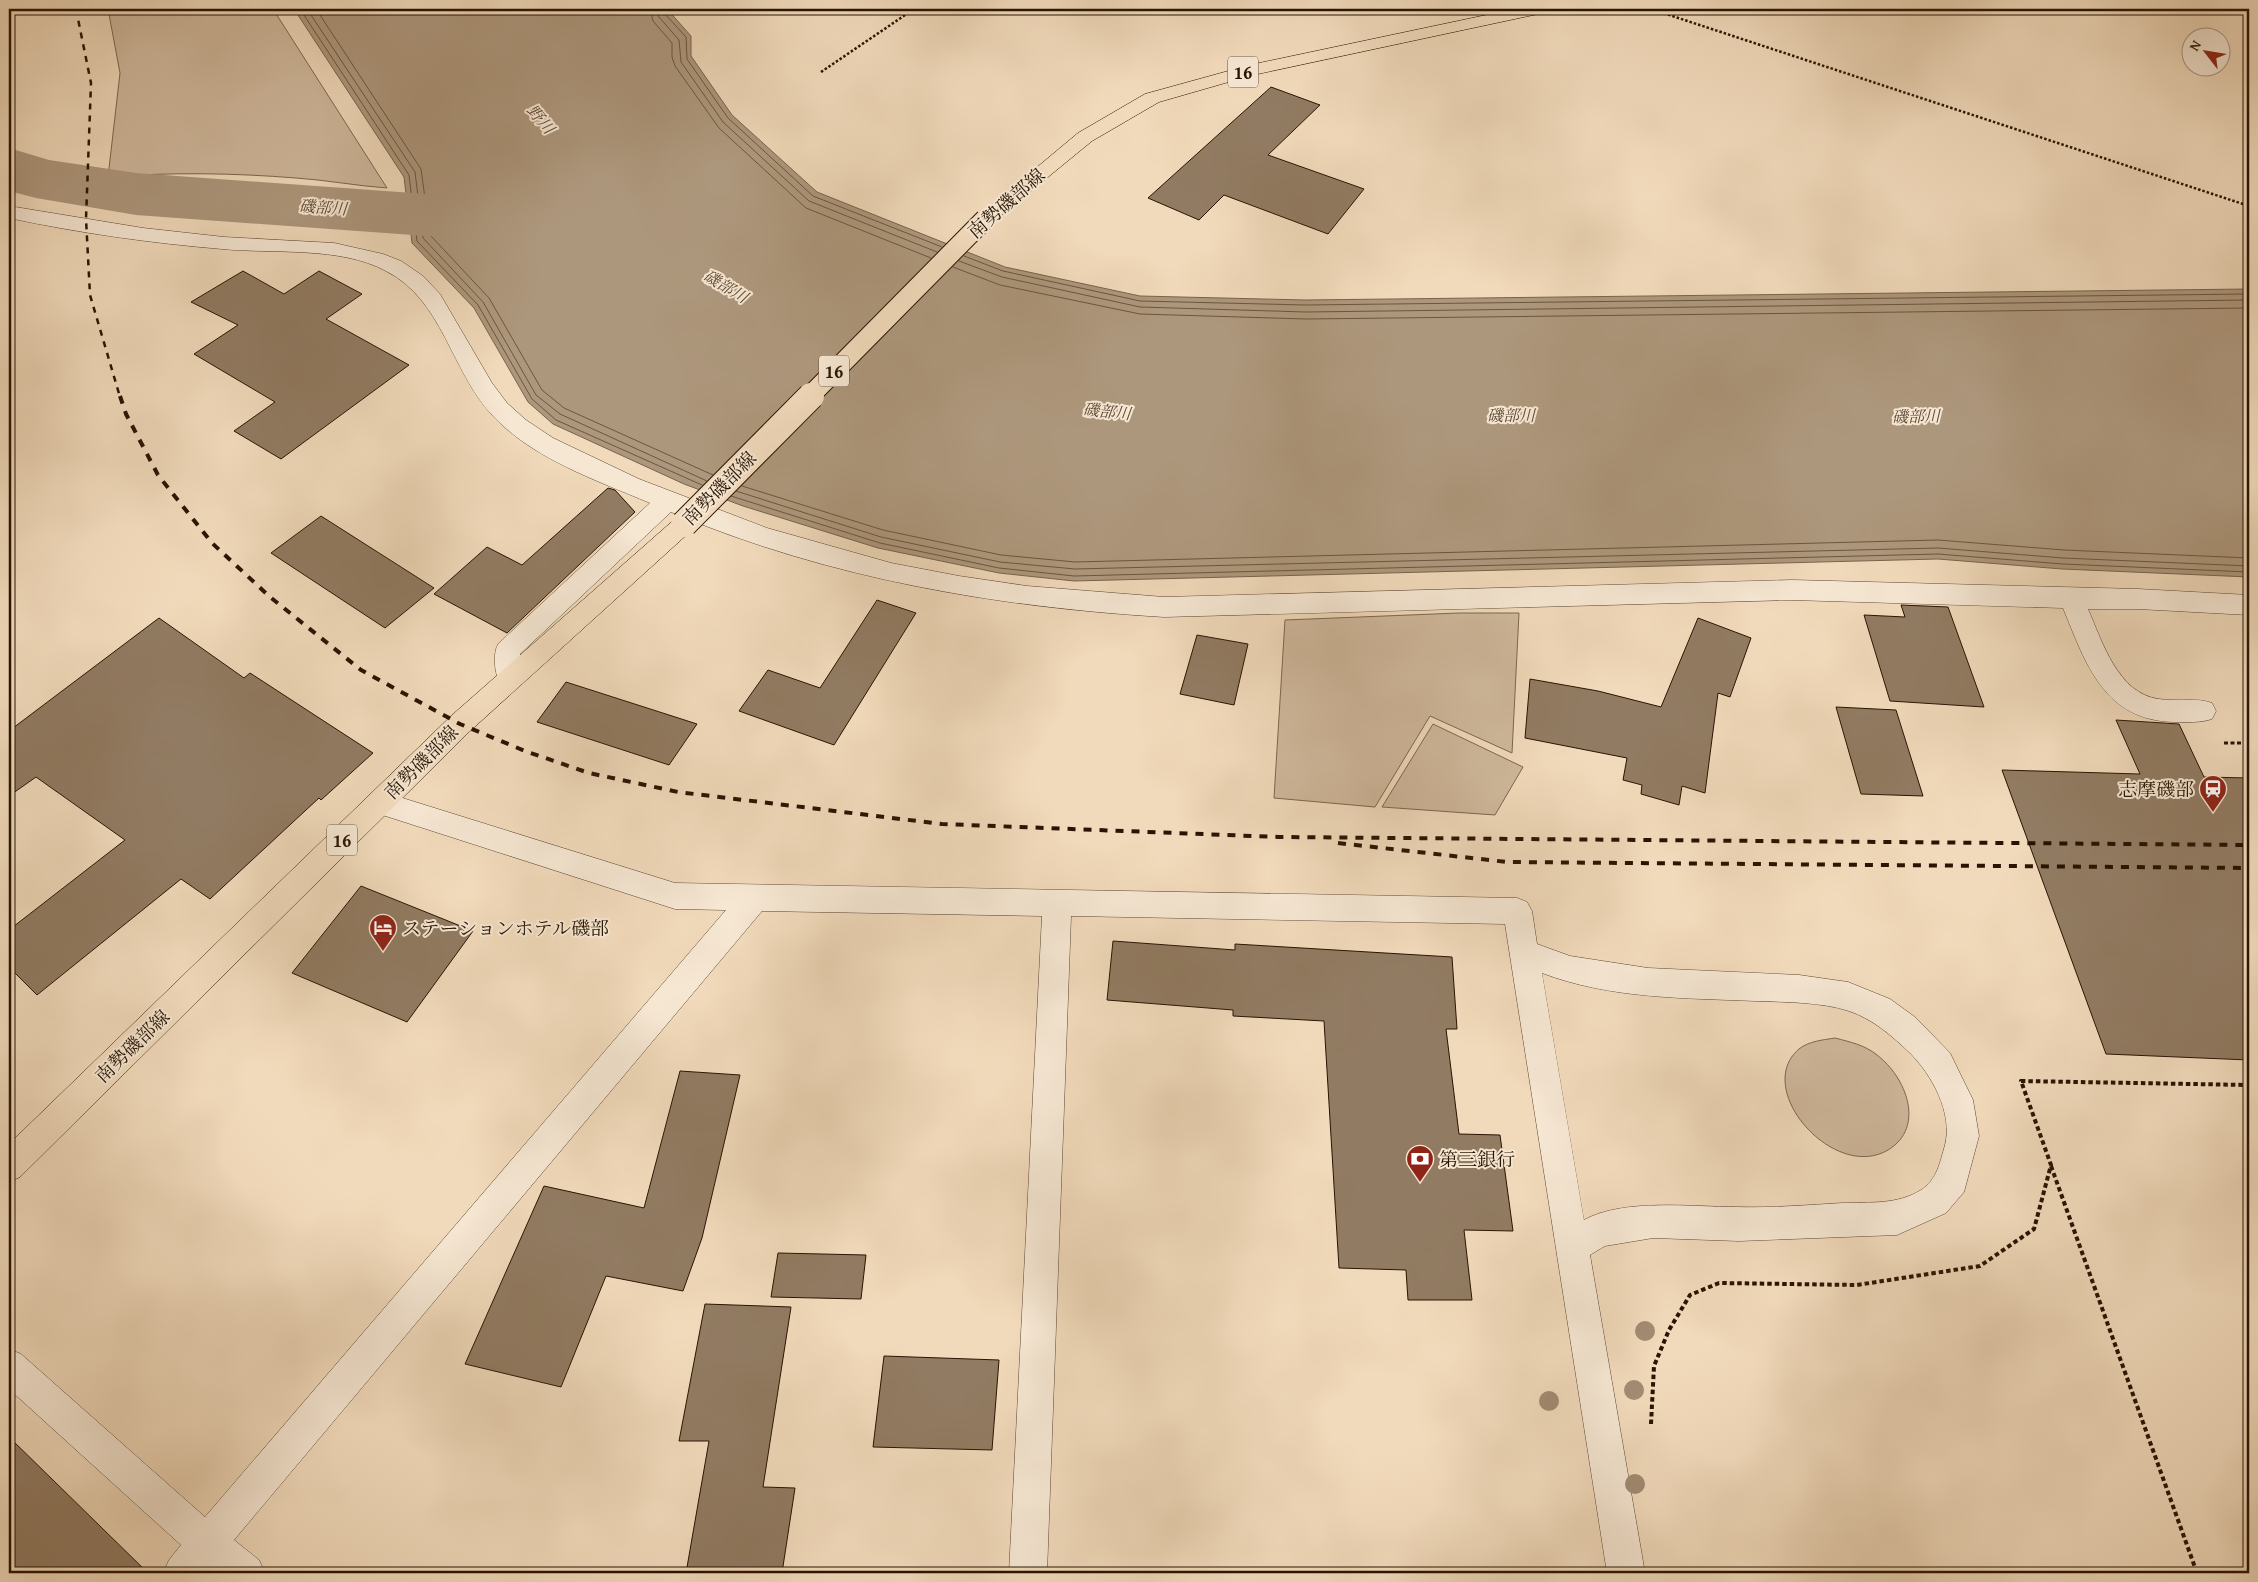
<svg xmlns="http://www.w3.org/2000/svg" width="2258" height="1582" font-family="'Gentium Book Plus','Noto Serif JP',serif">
<rect width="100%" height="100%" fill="#f1dabb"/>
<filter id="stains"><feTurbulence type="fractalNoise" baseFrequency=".004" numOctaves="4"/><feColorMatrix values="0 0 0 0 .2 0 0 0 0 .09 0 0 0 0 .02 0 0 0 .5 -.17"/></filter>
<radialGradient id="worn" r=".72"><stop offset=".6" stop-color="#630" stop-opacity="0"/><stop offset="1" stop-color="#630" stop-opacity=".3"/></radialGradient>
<g fill="#cfb89c" stroke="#7c664f">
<path d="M 108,9 L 273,9 L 387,188 C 357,186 327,180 296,178 C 233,173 171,172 108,177 L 120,73 Z"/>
<path d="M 1459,613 L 1519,613 L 1512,753 L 1430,716 L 1375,807 L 1274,798 L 1285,620 Z"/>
<path d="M 1433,724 L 1523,767 L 1495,815 L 1382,807 Z"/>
<path d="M 1835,1038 C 1850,1042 1865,1045 1877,1055 C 1906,1077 1926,1127 1888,1150 C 1834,1182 1752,1089 1799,1049 C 1809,1041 1823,1040 1835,1038 Z"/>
</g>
<path fill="#ad977c" stroke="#78634b" d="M 294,9 L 667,9 L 691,36 L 691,56 L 732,115 L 817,192 L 1005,267 L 1140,296 L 1305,300 L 2249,289 L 2249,577 L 2062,569 L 1938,559 L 1074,581 L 999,573 L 878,548 L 743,506 L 684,484 L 553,424 L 528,402 L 474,308 L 412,243 L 404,177 Z"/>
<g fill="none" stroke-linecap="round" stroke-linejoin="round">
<g stroke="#6a563f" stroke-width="1">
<path d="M 300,9 L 409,175 L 417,241 L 478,305 L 532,399 L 556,420 L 702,485"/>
<path d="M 307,9 L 415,172 L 423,238 L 483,302 L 536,395 L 560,414 L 707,481"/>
<path d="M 316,9 L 421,169 L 430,235 L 489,298 L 542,390 L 564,408 L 713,475"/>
<path d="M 650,9 L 653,21 L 672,43 L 672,57 L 675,66 L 719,128 L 806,208 L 931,258"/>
<path d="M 657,9 L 659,17 L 679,40 L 681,62 L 723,122 L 809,201 L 937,252"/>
<path d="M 664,9 L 665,14 L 686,37 L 687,59 L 728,118 L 813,196 L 942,247"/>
<path d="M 964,256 L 1003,271 L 1140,301 L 1305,305 L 2249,294"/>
<path d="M 959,261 L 1002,277 L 1140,307 L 1306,312 L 2249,300"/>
<path d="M 953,267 L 1000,285 L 1140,314 L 1306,319 L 2249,308"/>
<path d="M 742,486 L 883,530 L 1001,555 L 1075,562 L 1938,540 L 2064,550 L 2249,558"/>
<path d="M 736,491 L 881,537 L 1000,562 L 1075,569 L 1938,548 L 2063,558 L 2249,566"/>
<path d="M 731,496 L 880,543 L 999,568 L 1074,576 L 1938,554 L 2063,564 L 2249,572"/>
</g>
<path fill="#ad977c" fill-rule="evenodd" d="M 9,148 L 49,160 L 136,173 L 538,202 L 562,208 L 572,223 L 562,238 L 538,244 L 136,215 L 36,198 L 9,191 Z"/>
</g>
<g fill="#917b62" stroke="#281402">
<path d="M 1271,87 L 1320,105 L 1268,155 L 1364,189 L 1328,234 L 1224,195 L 1199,220 L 1148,198 Z"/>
<path d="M 243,271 L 284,294 L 319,271 L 362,294 L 326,319 L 409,365 L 281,459 L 234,431 L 275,402 L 194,354 L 238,325 L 191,302 Z"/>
<path d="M 608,488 L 615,490 L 635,512 L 507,633 L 434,594 L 487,547 L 522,565 Z"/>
<path d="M 321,516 L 434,588 L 385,628 L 271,553 Z"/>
<path d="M 877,600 L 916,613 L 834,745 L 739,711 L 768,670 L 820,688 Z"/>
<path d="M 1901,605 L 1948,607 L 1984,707 L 1890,701 L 1864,615 L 1905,617 Z"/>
<path d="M 159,618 L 244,678 L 250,673 L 373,753 L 321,800 L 319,798 L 210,899 L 181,879 L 37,995 L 9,967 L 9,930 L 125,840 L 36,777 L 9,796 L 9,731 Z"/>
<path d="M 1698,618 L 1751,638 L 1730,697 L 1718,693 L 1705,793 L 1682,786 L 1679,805 L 1641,794 L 1642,785 L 1623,780 L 1627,758 L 1525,738 L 1530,679 L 1598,691 L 1661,707 Z"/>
<path d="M 1197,635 L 1248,644 L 1234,705 L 1180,694 Z"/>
<path d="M 566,682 L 697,724 L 669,765 L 537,722 Z"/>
<path d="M 1836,707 L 1896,710 L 1923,796 L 1861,794 Z"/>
<path d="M 2116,720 L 2179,724 L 2204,777 L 2249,778 L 2249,1060 L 2106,1054 L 2002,770 L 2140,774 Z"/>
<path d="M 361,886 L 473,931 L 407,1022 L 292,973 Z"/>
<path d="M 1113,941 L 1235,950 L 1235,944 L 1452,957 L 1457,1029 L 1446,1029 L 1459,1134 L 1500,1135 L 1513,1231 L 1464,1230 L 1472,1300 L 1408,1300 L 1406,1270 L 1339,1268 L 1324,1021 L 1233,1016 L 1233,1010 L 1107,1000 Z"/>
<path d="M 680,1071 L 740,1075 L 702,1238 L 683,1291 L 606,1276 L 561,1387 L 465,1364 L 544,1186 L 644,1208 Z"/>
<path d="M 778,1253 L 866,1255 L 861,1299 L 771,1297 Z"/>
<path d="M 705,1304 L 791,1307 L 763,1487 L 795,1488 L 782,1573 L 686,1573 L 709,1441 L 679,1441 Z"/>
<path d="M 884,1356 L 999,1360 L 992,1450 L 873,1447 Z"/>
<path d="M 9,1437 L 148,1573 L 9,1573 Z"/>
</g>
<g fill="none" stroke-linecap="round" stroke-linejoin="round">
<defs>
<g id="minor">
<path d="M 9,206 L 143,228 L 224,237 L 334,243 L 383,254 L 401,261 L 423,276 L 440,294 L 492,383 L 507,403 L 526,420 L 553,438 L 639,479 L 767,528 L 891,563 L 959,576 L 1027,586 L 1164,597 L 1792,580 L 2138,589 L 2249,595 L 2249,615 L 2138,609 L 2088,609 C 2102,641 2118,694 2159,699 C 2177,702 2195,697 2212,703 L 2216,711 L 2212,719 C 2200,723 2187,722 2175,722 C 2104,721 2086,664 2063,608 L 1792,600 L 1164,617 C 995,607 827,578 671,512 L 520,654 L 523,679 L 519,686 L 510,690 L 501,686 C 495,675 492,656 498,644 L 650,503 C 596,480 533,459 492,415 C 451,371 443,300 386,271 C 340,246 273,254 222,249 C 151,243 79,233 9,218 Z"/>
<path d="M 380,791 L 675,883 L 1517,898 L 1527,902 L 1532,911 L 1537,944 L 1570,956 L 1648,968 L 1799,975 L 1848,982 L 1890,999 L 1915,1017 L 1950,1053 L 1973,1100 L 1979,1136 L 1964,1192 L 1946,1213 L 1897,1235 L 1739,1241 L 1653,1238 L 1605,1246 L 1590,1255 L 1645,1573 L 1607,1573 L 1505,924 L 1071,916 L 1047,1573 L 1009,1573 L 1042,916 L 762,911 L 234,1540 L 259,1560 L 265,1573 L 216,1573 L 210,1569 L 206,1573 L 163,1573 L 169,1560 L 181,1545 L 9,1389 L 9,1349 L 21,1354 L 205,1517 L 726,910 L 675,909 L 370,811 L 366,803 L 370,795 ZM 1542,973 C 1610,999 1685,998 1756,1001 C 1785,1002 1822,1002 1849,1011 C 1873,1019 1892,1036 1910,1053 C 1932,1075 1953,1113 1945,1145 C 1940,1162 1937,1180 1921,1190 C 1897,1205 1870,1202 1843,1203 C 1808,1205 1773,1208 1737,1207 C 1694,1207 1623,1198 1584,1220 Z"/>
</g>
<g id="major">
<path d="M 1515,9 L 1547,9 L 1544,13 L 1538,14 L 1253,75 L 1159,102 L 1092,141 L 992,223 L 985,225 L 978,223 L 975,219 L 1078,133 L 1145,94 L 1250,65 Z"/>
<path d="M 684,515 L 692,518 L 696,524 L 692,530 L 469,732 L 20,1177 L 9,1182 L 9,1144 L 451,716 L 676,518 Z"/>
</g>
</defs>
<use href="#minor" stroke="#5a4630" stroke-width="1"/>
<use href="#major" stroke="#281402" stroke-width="1"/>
<g stroke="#281402" stroke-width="2.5" stroke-dasharray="2.5 2" stroke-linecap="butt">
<path d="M 1651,9 L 2249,206"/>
<path d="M 821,72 L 914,9"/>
</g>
<path stroke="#281402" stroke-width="3" stroke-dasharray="4 2.5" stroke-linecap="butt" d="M 2224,743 L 2249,743"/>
<g stroke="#281402" stroke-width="4" stroke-dasharray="4.5 3" stroke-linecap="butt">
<path d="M 2051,1166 L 2197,1573"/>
<path d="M 1651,1424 L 1654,1366 L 1669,1330 L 1690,1295 L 1719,1283 L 1857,1285 L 1980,1266 L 2034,1229 L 2051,1165 L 2021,1081 L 2249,1085"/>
</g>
<use href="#minor" fill="#f6e7d3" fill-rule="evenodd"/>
<use href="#major" fill="#f1dabb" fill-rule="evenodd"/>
<path stroke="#281402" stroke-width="2.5" stroke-dasharray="6 6" stroke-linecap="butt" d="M 76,9 L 91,83 L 86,219 L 90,295 L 120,397"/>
<g stroke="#281402" stroke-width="4" stroke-dasharray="8 8" stroke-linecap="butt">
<path d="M 120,396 L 126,414 L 158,475 L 212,543 L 270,597 L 361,670 L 460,724 L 525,751 L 589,773 L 678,792 L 942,824 L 1279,837 L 2249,845"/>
<path d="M 1338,843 L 1507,862 L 2249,868"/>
</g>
<defs>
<path id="major-bridge-far1" d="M 809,397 L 985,219"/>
<path id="major-bridge" d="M 684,524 L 811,396"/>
</defs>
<use href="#major-bridge-far1" stroke="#281402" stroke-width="21" stroke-linecap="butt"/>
<use href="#major-bridge" stroke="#281402" stroke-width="28" stroke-linecap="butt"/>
<use href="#major-bridge-far1" stroke="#f1dabb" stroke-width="19"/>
<use href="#major-bridge" stroke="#f1dabb" stroke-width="26"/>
</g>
<g fill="#a28c73">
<circle cx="1645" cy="1331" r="10"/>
<circle cx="1634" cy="1390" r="10"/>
<circle cx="1549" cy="1401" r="10"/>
<circle cx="1635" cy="1484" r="10"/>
</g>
<defs>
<symbol id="station-pin" viewBox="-11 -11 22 30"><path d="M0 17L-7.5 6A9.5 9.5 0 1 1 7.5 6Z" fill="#8f2418" stroke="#f6e7d3"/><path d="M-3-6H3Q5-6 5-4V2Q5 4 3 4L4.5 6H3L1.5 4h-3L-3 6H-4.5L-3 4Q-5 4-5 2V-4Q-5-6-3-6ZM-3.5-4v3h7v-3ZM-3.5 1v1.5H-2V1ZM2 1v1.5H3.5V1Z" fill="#fff"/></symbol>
<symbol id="hotel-pin" viewBox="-11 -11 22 30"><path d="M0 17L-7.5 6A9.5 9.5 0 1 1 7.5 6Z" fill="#8f2418" stroke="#f6e7d3"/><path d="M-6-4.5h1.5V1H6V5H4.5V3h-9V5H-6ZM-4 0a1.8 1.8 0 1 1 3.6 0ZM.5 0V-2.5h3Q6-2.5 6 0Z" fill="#fff"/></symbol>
<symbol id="bank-pin" viewBox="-11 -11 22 30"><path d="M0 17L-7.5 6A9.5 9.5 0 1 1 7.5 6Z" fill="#8f2418" stroke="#f6e7d3"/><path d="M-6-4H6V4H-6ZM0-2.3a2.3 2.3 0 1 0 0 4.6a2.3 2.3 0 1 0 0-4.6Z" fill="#fff"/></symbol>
</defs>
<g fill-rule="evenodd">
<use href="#station-pin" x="2197" y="773" width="32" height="43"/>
<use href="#hotel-pin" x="367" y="912" width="32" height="43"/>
<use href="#bank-pin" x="1404" y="1143" width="32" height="43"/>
</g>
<g text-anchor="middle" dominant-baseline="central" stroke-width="4" stroke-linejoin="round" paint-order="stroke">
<g font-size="16" font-style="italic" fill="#5d4833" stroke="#f6e7d3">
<text transform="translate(541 119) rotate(50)">野川</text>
<text transform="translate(323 207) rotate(4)">磯部川</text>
<text transform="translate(726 286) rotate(31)">磯部川</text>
<text transform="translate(1107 411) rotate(6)">磯部川</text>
<text x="1511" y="415">磯部川</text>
<text transform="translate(1916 416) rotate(-1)">磯部川</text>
</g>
<g fill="#f6e7d3" stroke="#665341" stroke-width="1">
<rect x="1228" y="56.5" width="30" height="31" rx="4"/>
<rect x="819" y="355.5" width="30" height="31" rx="4"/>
<rect x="327" y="824.5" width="30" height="31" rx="4"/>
</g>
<g font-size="18" font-weight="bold" fill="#281402">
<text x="1243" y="72">16</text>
<text x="834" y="371">16</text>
<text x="342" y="840">16</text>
</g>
<g font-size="19" fill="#281402" stroke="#f6e7d3">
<text transform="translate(1006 203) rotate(-41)">南勢磯部線</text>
<text transform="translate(719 488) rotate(-45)">南勢磯部線</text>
<text transform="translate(421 762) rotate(-45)">南勢磯部線</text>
<text transform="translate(132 1046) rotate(-44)">南勢磯部線</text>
</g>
<g font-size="19" fill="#281402" stroke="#f6e7d3" text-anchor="start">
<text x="2194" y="789" text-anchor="end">志摩磯部</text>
<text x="402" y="928">ステーションホテル磯部</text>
<text x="1439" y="1159">第三銀行</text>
</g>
</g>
<rect width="2258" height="1582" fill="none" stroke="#f1dabb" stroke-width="30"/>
<rect x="10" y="10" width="2238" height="1562" fill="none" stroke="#281402" stroke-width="2.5"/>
<rect x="15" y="15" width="2228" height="1552" fill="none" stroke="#281402"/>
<g transform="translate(2206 52) rotate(301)"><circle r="24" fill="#f6e7d3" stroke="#a4937f"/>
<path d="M0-4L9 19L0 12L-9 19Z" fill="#8f2418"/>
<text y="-8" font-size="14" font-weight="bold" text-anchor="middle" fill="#281402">N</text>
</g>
<rect width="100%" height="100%" filter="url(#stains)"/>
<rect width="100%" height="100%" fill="url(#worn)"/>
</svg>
